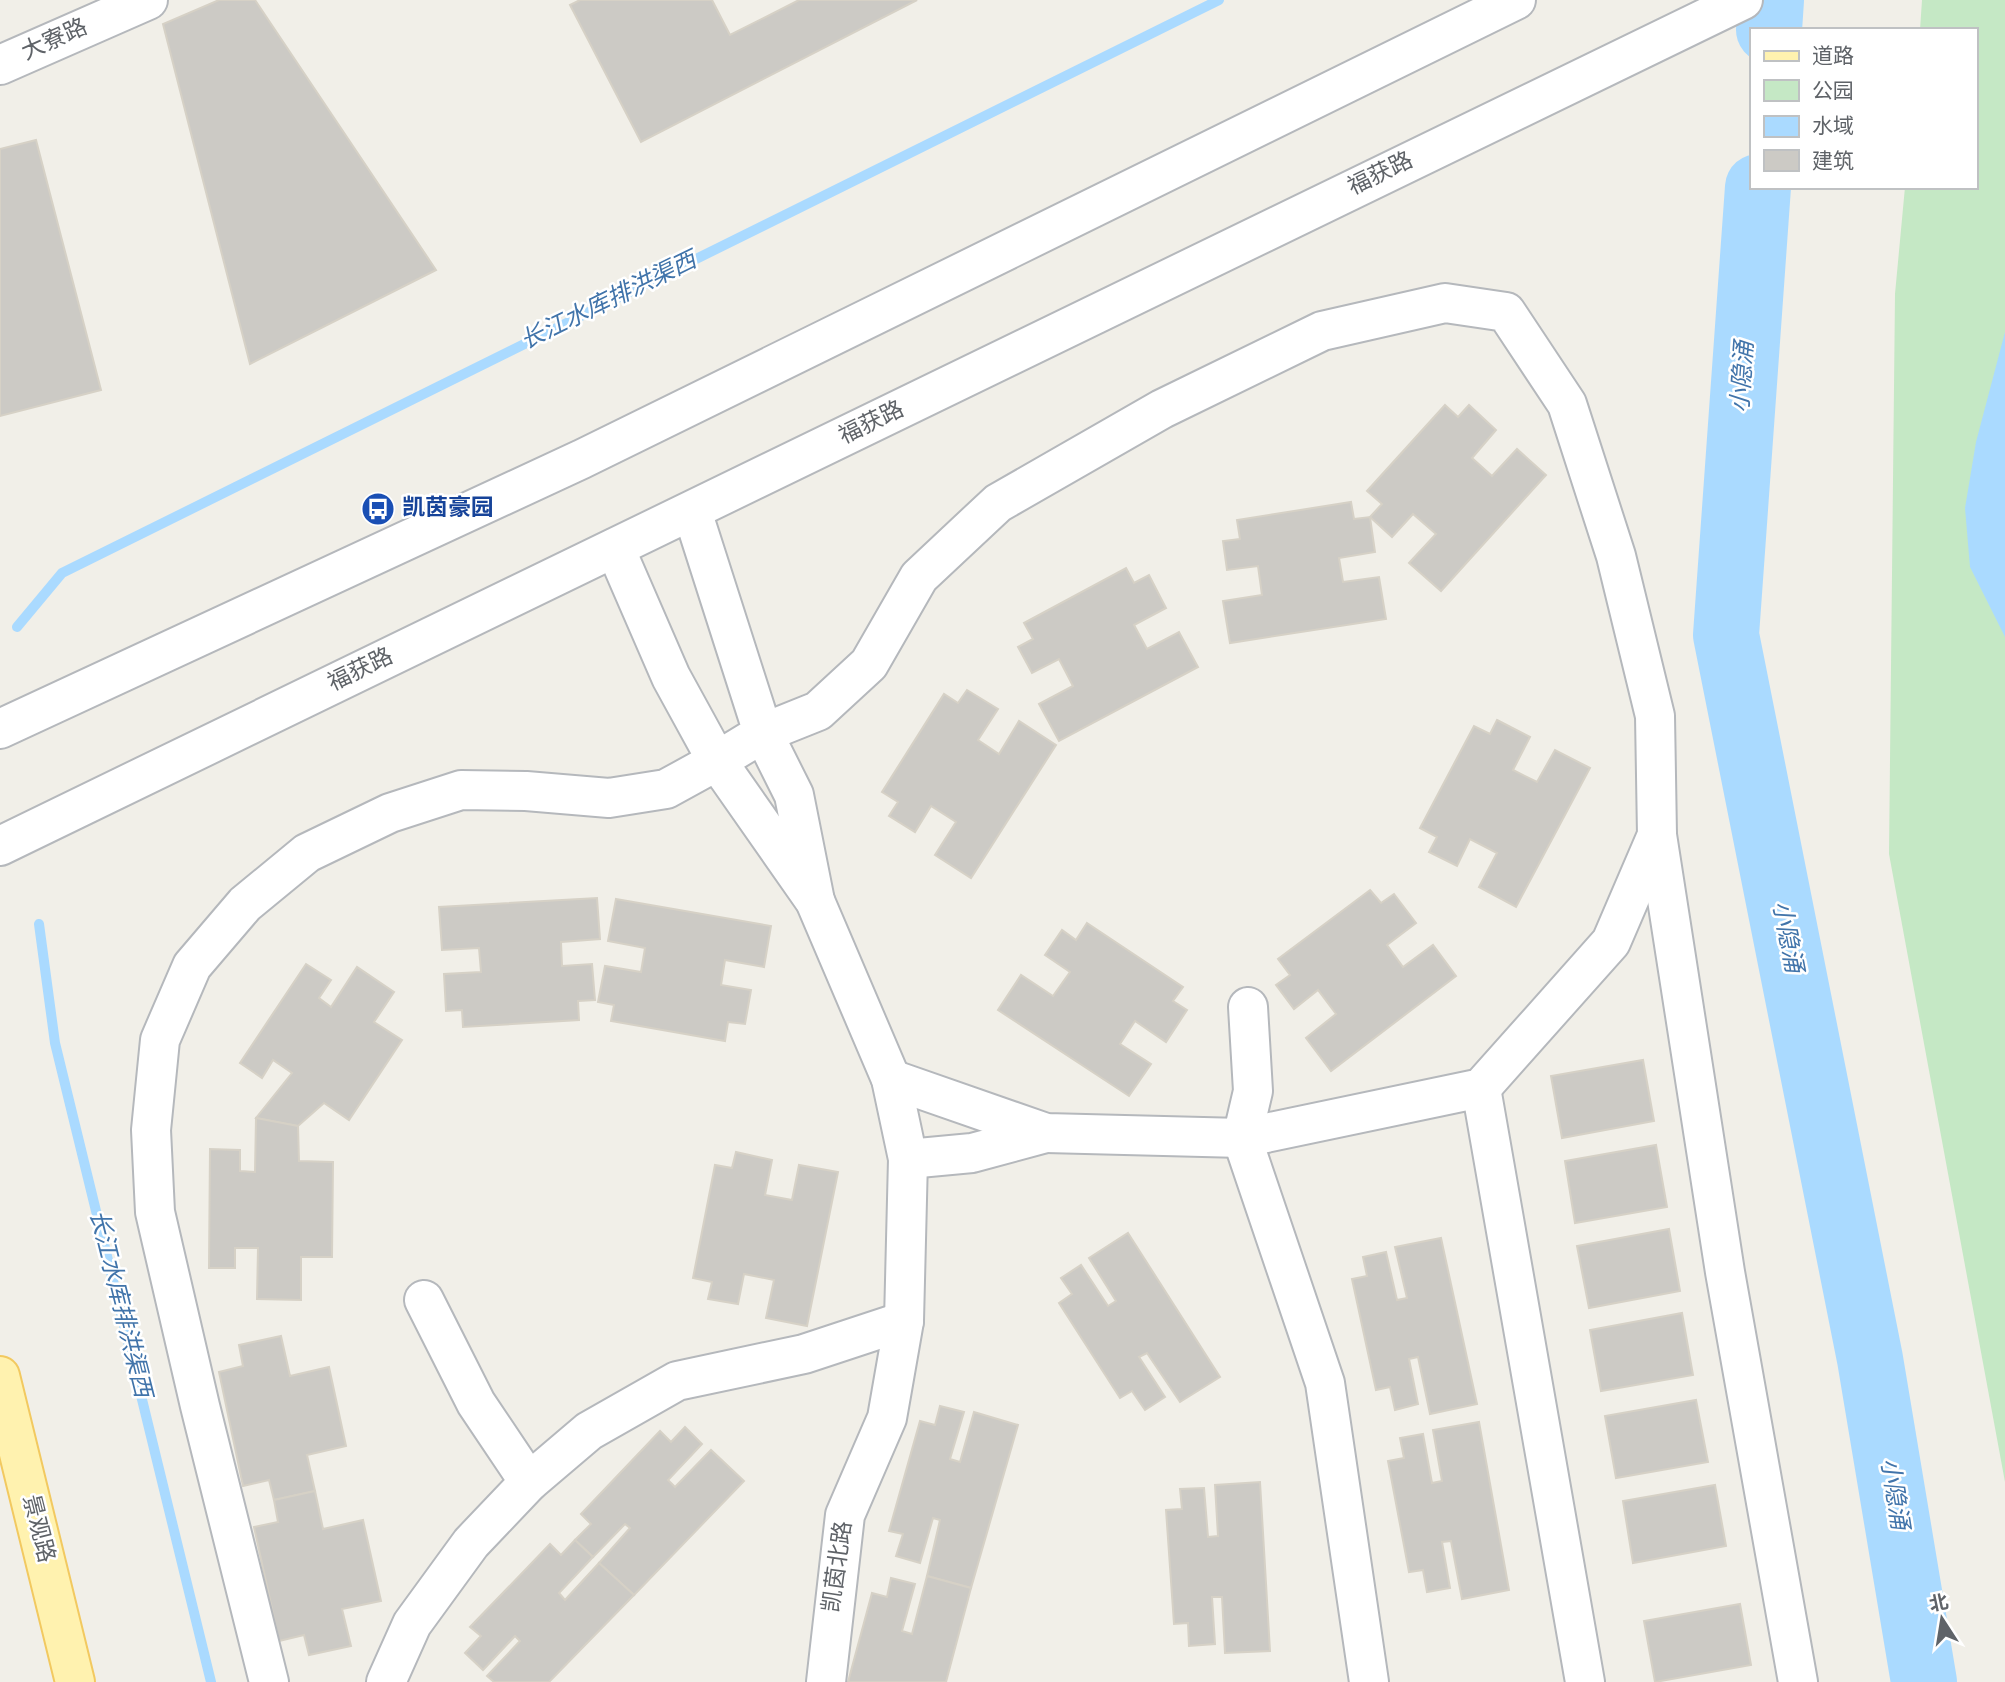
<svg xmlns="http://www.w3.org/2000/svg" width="2005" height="1682" font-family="Overpass,'Noto Sans SC',sans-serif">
<rect width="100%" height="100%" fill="#f1efe8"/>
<path fill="#c5e8c5" d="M 1922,0 L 2005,0 L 2005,1482 L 1889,854 L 1895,294 L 1905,187 L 1975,187 L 1975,30 L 1920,30 Z"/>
<path fill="#aadaff" d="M 2005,332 L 2005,637 L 1970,567 L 1965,508 L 1976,442 Z"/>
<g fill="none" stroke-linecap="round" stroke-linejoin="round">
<g stroke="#aadaff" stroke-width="10">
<path d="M 17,627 L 62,573 L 1219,0"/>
<path d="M 39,924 L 55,1043 L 211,1682"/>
</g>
<g stroke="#aadaff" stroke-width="66">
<path d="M 1769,30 L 1771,0"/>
<path d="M 1758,187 L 1726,635 L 1870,1359 L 1924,1682"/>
</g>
</g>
<g fill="#cccac5" stroke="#d6d1c6" stroke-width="2">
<path d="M 219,0 L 255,0 L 436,270 L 250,364 L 163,24 Z"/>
<path d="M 580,0 L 712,0 L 730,35 L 799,0 L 917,0 L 641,142 L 570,5 Z"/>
<path d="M 36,140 L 101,390 L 0,416 L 0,149 Z"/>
<path d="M 1445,405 L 1458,417 L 1469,405 L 1496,430 L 1472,458 L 1492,476 L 1517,449 L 1546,475 L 1441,591 L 1409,563 L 1436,534 L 1413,514 L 1392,537 L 1370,517 L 1382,504 L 1367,491 Z"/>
<path d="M 1351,502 L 1354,519 L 1370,517 L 1375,552 L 1339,558 L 1343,582 L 1379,577 L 1386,619 L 1230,643 L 1223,601 L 1262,595 L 1258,566 L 1227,570 L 1223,541 L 1240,539 L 1237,520 Z"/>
<path d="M 1126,568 L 1134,583 L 1149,575 L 1166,608 L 1134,625 L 1147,649 L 1179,632 L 1198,667 L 1059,741 L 1039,704 L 1073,686 L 1059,659 L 1032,673 L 1018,647 L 1033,639 L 1024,623 Z"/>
<path d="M 967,690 L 998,709 L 978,740 L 999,754 L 1019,721 L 1056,745 L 971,878 L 935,855 L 956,822 L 931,806 L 915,832 L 889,816 L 898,802 L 882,792 L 944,694 L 958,703 Z"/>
<path d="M 1497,720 L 1530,737 L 1513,770 L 1537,782 L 1555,750 L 1590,768 L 1516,907 L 1479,887 L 1497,853 L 1470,839 L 1457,866 L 1429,852 L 1437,837 L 1420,828 L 1474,726 L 1490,734 Z"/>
<path d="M 1370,890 L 1381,903 L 1394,894 L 1416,923 L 1387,945 L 1403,967 L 1433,945 L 1456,976 L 1331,1071 L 1306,1038 L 1336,1014 L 1318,990 L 1294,1009 L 1276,985 L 1290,975 L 1278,959 Z"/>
<path d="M 597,898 L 600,939 L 561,942 L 562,966 L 592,964 L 595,1000 L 578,1001 L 579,1020 L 463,1027 L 462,1010 L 446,1011 L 444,974 L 481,972 L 479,948 L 442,950 L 439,907 Z"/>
<path d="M 616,899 L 771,926 L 764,967 L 725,960 L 721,985 L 751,990 L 745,1024 L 728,1022 L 725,1041 L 611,1021 L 614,1005 L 598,1002 L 605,966 L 641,972 L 645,948 L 608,941 Z"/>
<path d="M 1087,923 L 1183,987 L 1173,1001 L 1187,1010 L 1166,1042 L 1135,1021 L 1120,1044 L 1151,1064 L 1129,1096 L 998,1010 L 1021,975 L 1053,996 L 1070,972 L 1045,955 L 1062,930 L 1076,940 Z"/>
<path d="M 306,964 L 331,980 L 319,998 L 331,1007 L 357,967 L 394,992 L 374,1022 L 402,1040 L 349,1120 L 324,1103 L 298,1126 L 256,1118 L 292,1073 L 273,1060 L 262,1078 L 240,1063 Z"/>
<path d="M 1643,1060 L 1654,1121 L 1562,1138 L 1551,1076 Z"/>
<path d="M 256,1118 L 298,1126 L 299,1161 L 333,1162 L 332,1257 L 301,1257 L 301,1300 L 257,1299 L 258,1248 L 235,1248 L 235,1268 L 209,1268 L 210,1149 L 240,1150 L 240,1171 L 255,1172 Z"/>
<path d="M 1656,1145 L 1667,1207 L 1575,1223 L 1565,1161 Z"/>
<path d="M 736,1152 L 772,1160 L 765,1195 L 792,1200 L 799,1165 L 838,1172 L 807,1326 L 766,1318 L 774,1280 L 744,1274 L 738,1304 L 708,1299 L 712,1282 L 693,1278 L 715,1165 L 732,1168 Z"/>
<path d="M 1669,1229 L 1680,1291 L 1589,1308 L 1577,1246 Z"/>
<path d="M 1128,1233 L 1220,1377 L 1180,1402 L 1147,1353 L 1139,1357 L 1165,1397 L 1145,1410 L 1132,1391 L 1120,1398 L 1059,1303 L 1072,1294 L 1061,1278 L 1081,1265 L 1108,1306 L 1116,1301 L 1089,1258 Z"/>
<path d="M 1441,1238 L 1477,1404 L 1430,1414 L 1418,1357 L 1409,1359 L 1418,1404 L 1395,1410 L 1390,1387 L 1376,1390 L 1352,1279 L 1367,1276 L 1363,1257 L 1386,1252 L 1397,1300 L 1407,1298 L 1395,1247 Z"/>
<path d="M 1682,1313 L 1693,1375 L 1601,1391 L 1590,1330 Z"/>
<path d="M 281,1336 L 290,1376 L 329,1367 L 346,1446 L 307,1455 L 315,1491 L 274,1500 L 269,1480 L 243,1486 L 219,1372 L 243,1366 L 239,1345 Z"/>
<path d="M 1696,1400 L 1708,1462 L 1616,1478 L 1605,1416 Z"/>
<path d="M 940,1406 L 964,1412 L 950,1459 L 960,1462 L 974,1412 L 1018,1425 L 971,1588 L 927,1576 L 940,1520 L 933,1518 L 920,1563 L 896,1556 L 903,1534 L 889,1531 L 920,1421 L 935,1425 Z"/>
<path d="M 1479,1422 L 1509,1590 L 1462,1599 L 1451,1541 L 1442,1542 L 1450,1588 L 1427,1592 L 1423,1570 L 1409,1572 L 1388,1461 L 1404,1458 L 1400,1438 L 1423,1434 L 1432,1483 L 1442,1481 L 1433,1430 Z"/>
<path d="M 685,1427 L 702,1444 L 668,1480 L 675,1487 L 711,1450 L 744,1481 L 634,1595 L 599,1563 L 630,1528 L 625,1524 L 593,1557 L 575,1540 L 591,1524 L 581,1514 L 660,1431 L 671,1442 Z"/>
<path d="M 1260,1482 L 1270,1651 L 1225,1653 L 1222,1597 L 1212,1597 L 1215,1644 L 1189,1646 L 1188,1623 L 1174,1624 L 1166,1510 L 1182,1509 L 1180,1489 L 1204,1488 L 1208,1537 L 1218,1536 L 1215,1485 Z"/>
<path d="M 1715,1485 L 1726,1546 L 1633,1563 L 1623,1501 Z"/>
<path d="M 315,1491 L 323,1529 L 363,1520 L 381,1601 L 342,1609 L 351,1646 L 309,1655 L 304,1635 L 279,1641 L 254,1527 L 278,1522 L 274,1500 Z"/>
<path d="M 575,1540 L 593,1557 L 559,1593 L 565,1600 L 599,1563 L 634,1595 L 549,1682 L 494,1682 L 487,1676 L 520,1641 L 515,1636 L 483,1670 L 465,1653 L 481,1636 L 470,1627 L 550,1544 L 561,1555 Z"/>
<path d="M 927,1576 L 971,1588 L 946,1682 L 848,1682 L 872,1593 L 887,1597 L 891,1578 L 915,1584 L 902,1631 L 912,1634 Z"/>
<path d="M 1740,1604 L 1751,1665 L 1655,1682 L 1644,1621 Z"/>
</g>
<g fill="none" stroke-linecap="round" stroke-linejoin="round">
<defs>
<g id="minor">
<path d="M 0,65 L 148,0"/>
<path d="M 615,548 L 671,677 L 717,761 L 763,733 L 692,511"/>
<path d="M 0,729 L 582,459 L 1516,0"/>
<path d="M 1657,835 L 1725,1272 L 1798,1682"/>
<path d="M 0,846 L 1743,0"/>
<path d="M 815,901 L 794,795 L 763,733 L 818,711 L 869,664 L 919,577 L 998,503 L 1162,409 L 1322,331 L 1445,303 L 1506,312 L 1567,404 L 1616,556 L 1655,716 L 1657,835 L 1611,942 L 1481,1088 L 1242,1138 L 1046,1133 L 891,1079"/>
<path d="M 1248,1007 L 1253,1091 L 1242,1138 L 1325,1383 L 1369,1682"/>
<path d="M 1481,1088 L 1585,1682"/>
<path d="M 908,1159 L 972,1153 L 1046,1133"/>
<path d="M 424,1300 L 476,1403 L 529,1482"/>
<path d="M 269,1682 L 200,1406 L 155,1212 L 151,1130 L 160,1040 L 192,966 L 245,904 L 307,853 L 390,813 L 461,790 L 526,791 L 609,798 L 666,789 L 717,761 L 815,901 L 891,1079 L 908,1159 L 904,1321 L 887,1418 L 845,1515 L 826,1682"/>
<path d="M 386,1682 L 412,1624 L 471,1543 L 529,1482 L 589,1431 L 677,1381 L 804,1354 L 904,1321"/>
</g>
<path id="major" d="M 0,1376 L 75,1682"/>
</defs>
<use href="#minor" stroke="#b5b8bc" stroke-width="42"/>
<use href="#major" stroke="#f2c960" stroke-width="42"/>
<use href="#minor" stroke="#fff" stroke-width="38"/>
<use href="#major" stroke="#fff2af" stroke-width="38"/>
</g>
<defs>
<symbol id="bus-disc" viewBox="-11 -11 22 22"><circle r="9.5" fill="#1a4fb4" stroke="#fff"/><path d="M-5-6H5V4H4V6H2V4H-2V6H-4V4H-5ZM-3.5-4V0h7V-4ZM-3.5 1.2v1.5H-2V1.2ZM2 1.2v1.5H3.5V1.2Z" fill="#fff"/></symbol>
</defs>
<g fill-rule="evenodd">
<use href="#bus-disc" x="359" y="490" width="38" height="38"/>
</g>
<g text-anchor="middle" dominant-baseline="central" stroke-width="5" stroke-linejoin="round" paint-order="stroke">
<g font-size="23" fill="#5f6368" stroke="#fff">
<text transform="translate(55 41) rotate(-24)">大寮路</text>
<text transform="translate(1381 175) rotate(-26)">福获路</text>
<text transform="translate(872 424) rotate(-26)">福获路</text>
<text transform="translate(361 671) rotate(-26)">福获路</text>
<text transform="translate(37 1529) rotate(76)">景观路</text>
<text transform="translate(839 1567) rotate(-82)">凯茵北路</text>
</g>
<g font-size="23" font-weight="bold" fill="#164399" stroke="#fff" text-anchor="start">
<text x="402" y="509">凯茵豪园</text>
</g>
<g font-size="24" font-style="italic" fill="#4174aa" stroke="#fff">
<text transform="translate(609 302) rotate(-26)">长江水库排洪渠西</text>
<text transform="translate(1744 377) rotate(-86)">小隐涌</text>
<text transform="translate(1786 937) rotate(79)">小隐涌</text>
<text transform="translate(119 1304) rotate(76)">长江水库排洪渠西</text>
<text transform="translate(1893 1494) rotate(81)">小隐涌</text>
</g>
</g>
<rect x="1750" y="28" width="228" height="161" fill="#ffffff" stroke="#bfc1c3" stroke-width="2"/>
<rect x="1764" y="51" width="35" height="10" fill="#fff2af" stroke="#bfc1c3" stroke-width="2"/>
<text x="1812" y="63" font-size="21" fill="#5f6368">道路</text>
<rect x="1764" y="80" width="35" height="21" fill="#c5e8c5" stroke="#bfc1c3" stroke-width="2"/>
<text x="1812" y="98" font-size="21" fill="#5f6368">公园</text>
<rect x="1764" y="116" width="35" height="21" fill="#aadaff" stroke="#bfc1c3" stroke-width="2"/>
<text x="1812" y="133" font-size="21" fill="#5f6368">水域</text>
<rect x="1764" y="150" width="35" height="21" fill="#cccac5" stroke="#bfc1c3" stroke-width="2"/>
<text x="1812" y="168" font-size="21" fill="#5f6368">建筑</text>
<g transform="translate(1942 1619) rotate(348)" stroke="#ffffff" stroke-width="5" paint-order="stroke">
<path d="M0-5L12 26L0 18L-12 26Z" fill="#5f6368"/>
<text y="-10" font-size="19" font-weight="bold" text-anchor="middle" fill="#5f6368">北</text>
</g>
</svg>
